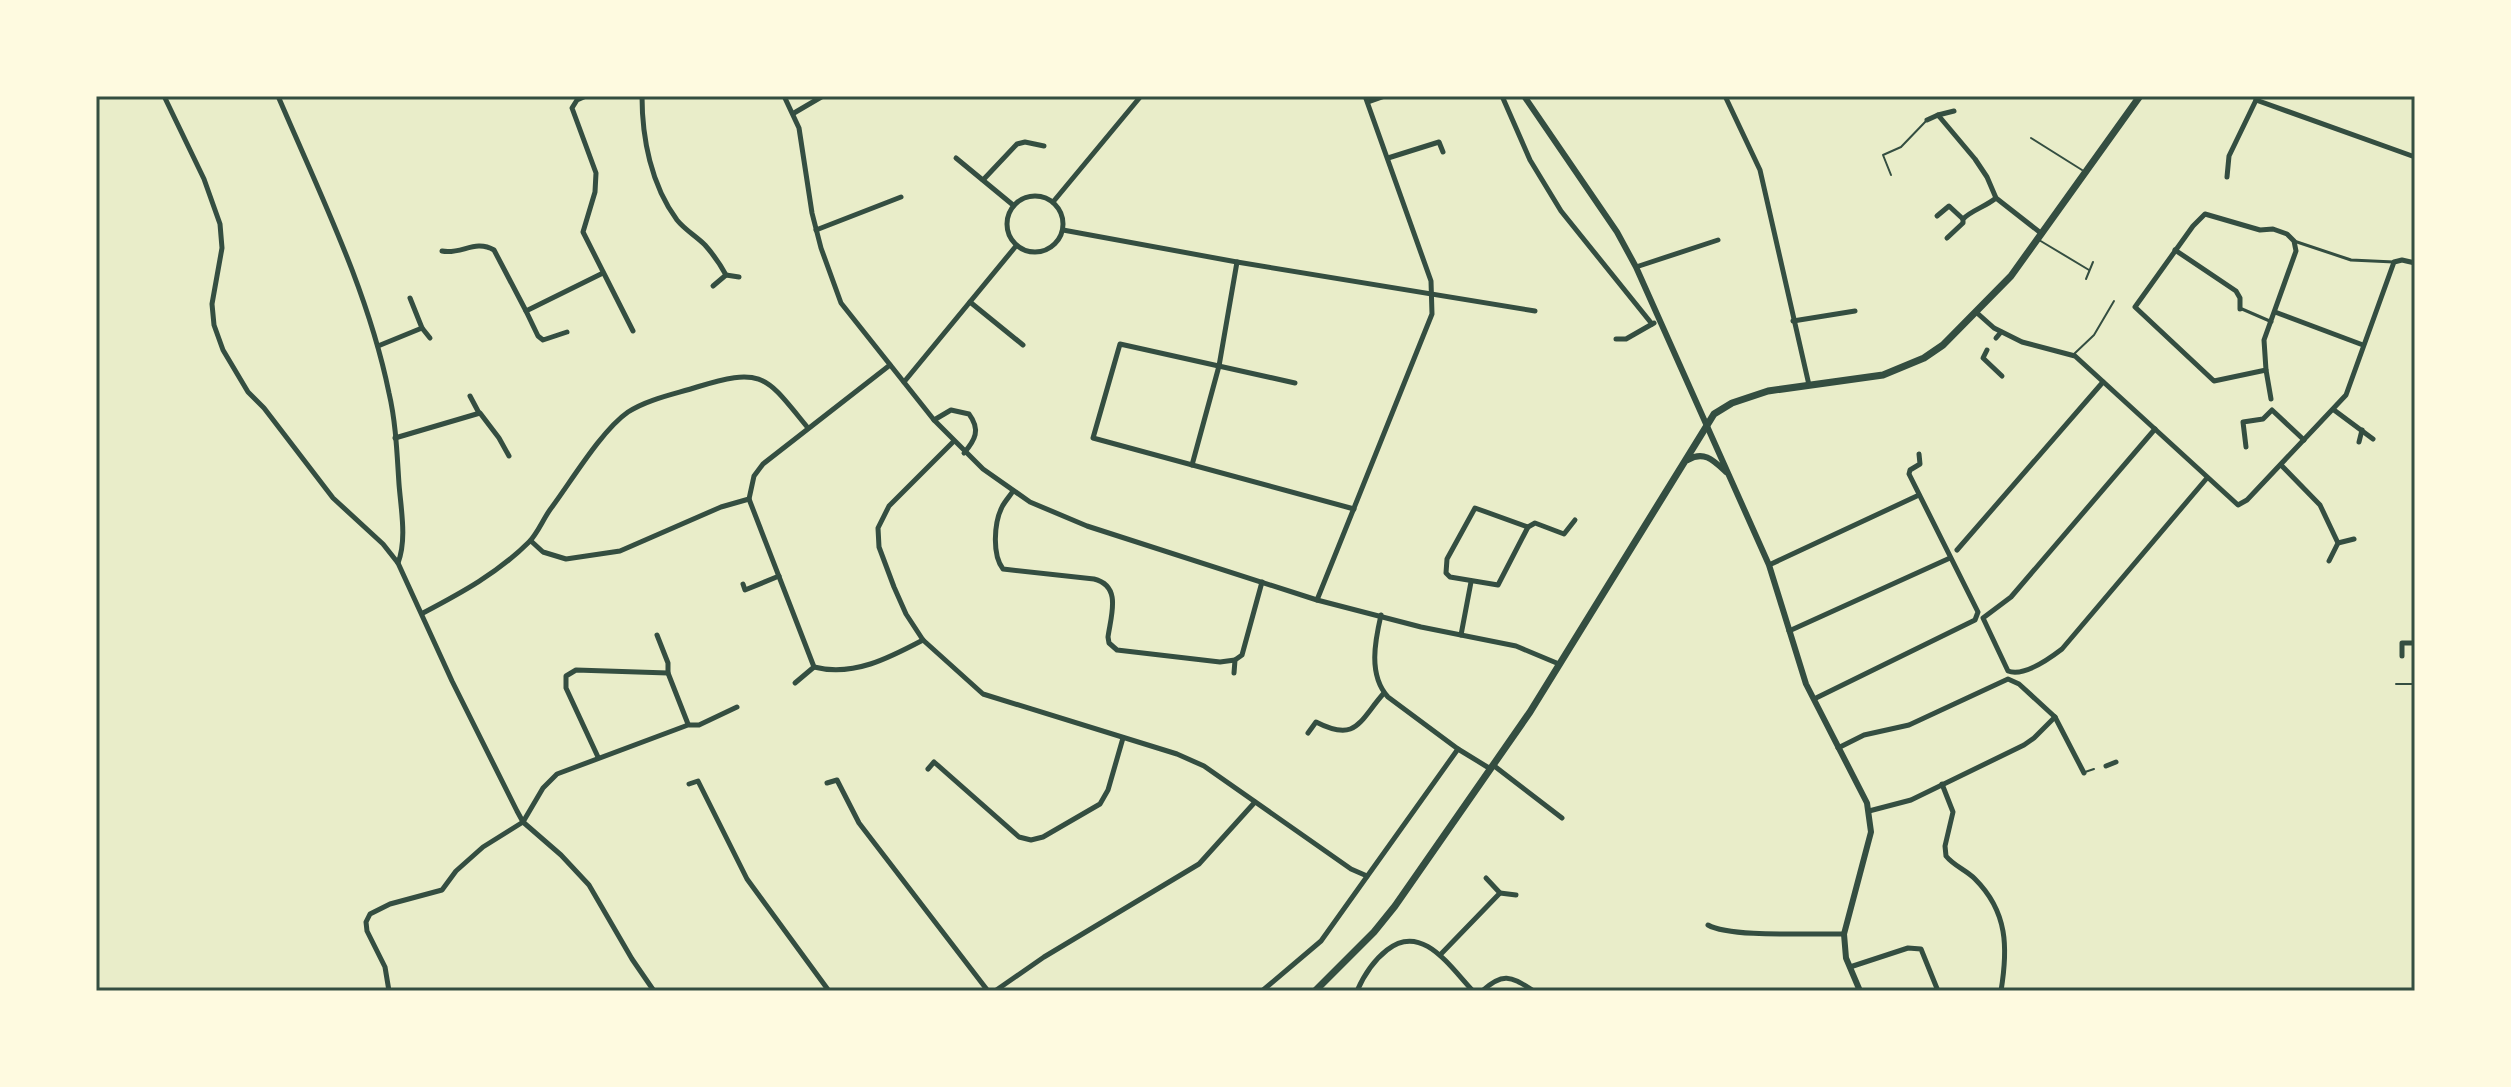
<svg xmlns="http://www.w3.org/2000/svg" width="2511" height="1087" font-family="Arial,sans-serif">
<rect width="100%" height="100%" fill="#e9edc9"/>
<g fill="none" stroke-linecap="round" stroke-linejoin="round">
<g stroke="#344e41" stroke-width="2">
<path d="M 2031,138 L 2082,170"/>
<path d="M 1891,175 L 1883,155 L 1901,147 L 1927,120"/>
<path d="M 2039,240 L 2089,270"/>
<path d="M 2086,279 L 2093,262"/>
<path d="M 2074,354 L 2094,335 L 2114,301"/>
<path d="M 2396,684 L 2415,684"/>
<path d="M 2085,772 L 2094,769"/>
</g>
<g stroke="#344e41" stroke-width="3">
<path d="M 2294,241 L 2351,260 L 2394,262"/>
<path d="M 2242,309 L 2272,322"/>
</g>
<g stroke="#344e41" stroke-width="5">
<path d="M 164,96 L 204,179 L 220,224 L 222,248 L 212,304 L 214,325 L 223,350 L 248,392 L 264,408 L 333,498 L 383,544 L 398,563 L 452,681 L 517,811 L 523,822 L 561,855 L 589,885 L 632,959 L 654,991"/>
<path d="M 278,96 C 319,192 368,290 389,393 C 396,423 397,454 399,484 C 401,510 407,539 398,563"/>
<path d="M 586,96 L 577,100 L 572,108 L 596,173 L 595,192 L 583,232 L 633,331"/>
<path d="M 642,96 C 642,138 651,185 677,220 C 685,230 696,236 705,245 C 713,254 720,264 726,275 L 739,277"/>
<path d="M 784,96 L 799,128 L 812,213 L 821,248 L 841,303 L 934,420 L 983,469 L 1030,502 L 1087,526 L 1317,600 L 1421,627 L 1516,646 L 1559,664"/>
<path d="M 1502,96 L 1530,160 L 1561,211 L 1652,324"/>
<path d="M 1725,96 L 1760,170 L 1809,385"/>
<path d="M 2256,100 L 2415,157"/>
<path d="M 1368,102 L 1385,96"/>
<path d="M 794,113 L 823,96"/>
<path d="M 1938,115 L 1954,111"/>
<path d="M 1927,120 L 1938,115 L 1975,159 L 1987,177 L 1996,198 L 2042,234"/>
<path d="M 956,158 L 1013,205"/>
<path d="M 1388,158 L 1439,142 L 1443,152"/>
<path d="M 2227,177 L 2229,156 L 2258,96"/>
<path d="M 983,180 L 1017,144 L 1025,142 L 1044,146"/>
<circle cx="1035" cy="224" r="28"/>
<path d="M 1053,202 L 1141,96"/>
<path d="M 2205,214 L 2260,230 L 2273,229 L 2287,234 L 2294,241 L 2296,251 L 2264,340 L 2266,370 L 2214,381 L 2135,307 L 2193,226 Z"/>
<path d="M 1937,216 L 1949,206 L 1963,219"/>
<path d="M 816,230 L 901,197"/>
<path d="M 1063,230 L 1237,262 L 1535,311"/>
<path d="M 1947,238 L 1963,223 L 1963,219 C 1972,210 1985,207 1996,198"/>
<path d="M 2175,250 L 2236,291 L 2240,298 L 2240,309"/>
<path d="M 442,251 C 461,255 475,239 494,250 L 526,311 L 603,273"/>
<path d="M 1636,267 L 1718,240"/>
<path d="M 713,286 L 726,275"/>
<path d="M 970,302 L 1023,345"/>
<path d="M 526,311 L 538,336 L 543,340 L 567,332"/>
<path d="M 1976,312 L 1994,328 L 2022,342 L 2075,356 L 2238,505 L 2247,500 L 2346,395 L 2394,262 L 2402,260 L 2415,263"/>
<path d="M 2275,312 L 2363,345"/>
<path d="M 1793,321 L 1855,311"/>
<path d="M 422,328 L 430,338"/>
<path d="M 1996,338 L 2001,332"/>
<path d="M 1616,339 L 1626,339 L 1654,323"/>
<path d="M 378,346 L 422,328 L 410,298"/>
<path d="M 1987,350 L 1983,358 L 2002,376"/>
<path d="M 890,365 L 763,464 L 754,476 L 749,499 L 814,667 C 853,677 889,658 923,640"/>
<path d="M 2266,370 L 2271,399"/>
<path d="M 904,382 L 1016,246"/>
<path d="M 1295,383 L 1120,344 L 1093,438 L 1354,509"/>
<path d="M 470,396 L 479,413"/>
<path d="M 2334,410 L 2373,439"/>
<path d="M 934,420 L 951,410 L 969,414 C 981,430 975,440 964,453"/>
<path d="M 2155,429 L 2011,597 L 1983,618 L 2008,671 C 2024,677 2049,659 2062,649 L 2207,478"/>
<path d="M 395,438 L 480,413 L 499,438 L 509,456"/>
<path d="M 953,442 L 889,506 L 878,528 L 879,547 L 894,587 L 906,614 L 923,640 L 983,694 L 1177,754 L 1204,766 L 1351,869 L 1367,876"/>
<path d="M 2359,442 L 2362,430"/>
<path d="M 2246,447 L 2243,422 L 2263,419 L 2272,410 L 2304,440"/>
<path d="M 1192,465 L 1219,366 L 1237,262"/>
<path d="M 2281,465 L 2320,505 L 2338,543 L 2329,561"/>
<path d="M 1013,491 C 1010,496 1005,501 1002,507 C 994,523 992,555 1003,569 L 1094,579 C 1122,586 1111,615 1108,637 L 1109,643 L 1117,650 L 1220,662 L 1235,660"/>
<path d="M 1475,508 L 1528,527 L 1498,585 L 1450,577 L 1446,573 L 1447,559 Z"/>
<path d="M 1528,527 L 1535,523 L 1564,534 L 1575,520"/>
<path d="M 531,541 L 543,552 L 566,559 L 620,551 L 721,507 L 749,499"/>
<path d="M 2338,543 L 2354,539"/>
<path d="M 1957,550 L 2103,382"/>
<path d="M 1769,565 L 1919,495"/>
<path d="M 743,584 L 745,590 L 779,576"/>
<path d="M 1317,600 L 1432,314 L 1431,281 L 1365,96"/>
<path d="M 423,613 C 461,593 498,573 529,542 C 538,533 544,517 552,507 C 572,480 602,430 628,412 C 648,399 675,394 697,387 C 764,366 766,377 808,428"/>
<path d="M 1381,615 C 1375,641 1368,675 1388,697 L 1458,749"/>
<path d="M 1789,631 L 1950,558"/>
<path d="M 657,635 L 668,663 L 668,673 L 688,724"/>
<path d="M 1461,635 L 1471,582"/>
<path d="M 2402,656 L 2402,643 L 2415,643"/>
<path d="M 1234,673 L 1235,660 L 1242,655 L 1262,582"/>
<path d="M 795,683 L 814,667"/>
<path d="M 1814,699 L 1975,620 L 1978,612 L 1909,474 L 1910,470 L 1920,464 L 1919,454"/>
<path d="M 1308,733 L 1316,722 C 1357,743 1359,721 1384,693"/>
<path d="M 1838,748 L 1864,735 L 1909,725 L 2008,679 L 2019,684 L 2055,717 L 2084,773"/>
<path d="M 598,757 L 566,688 L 566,676 L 576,670 L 668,673"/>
<path d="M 1493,765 L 1562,818"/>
<path d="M 2106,766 L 2116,762"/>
<path d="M 928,769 L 934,762 L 1019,837 L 1031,840 L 1043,837 L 1100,804 L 1108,790 L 1123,738"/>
<path d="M 827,783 L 837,780 L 859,823 L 988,991"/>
<path d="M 689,784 L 698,781 L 747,879 L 829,991"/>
<path d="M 1942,784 L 1953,812 L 1945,846 L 1946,856 C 1954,866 1966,870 1975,879 C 2008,912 2008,948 2001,991"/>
<path d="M 1869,811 L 1911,800 L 2024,745 L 2034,738 L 2055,717"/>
<path d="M 1500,893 L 1516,895"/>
<path d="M 1708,925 C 1730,938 1814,933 1844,934"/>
<path d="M 1440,955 L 1500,893 L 1486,878"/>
<path d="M 1850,967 L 1908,948 L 1921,949 L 1938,991"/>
<path d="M 389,991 L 385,967 L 367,931 L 366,922 L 370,914 L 390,904 L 442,890 L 456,871 L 483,847 L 523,822 L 543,788 L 557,774 L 688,725 L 699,725 L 737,707"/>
<path d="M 995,991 L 1044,957 L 1199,864 L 1255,802"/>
<path d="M 1262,991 L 1321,941 L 1458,749 L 1489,768"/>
<path d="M 1357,991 C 1364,975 1373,961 1387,950 C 1422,922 1450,967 1473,991"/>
<path d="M 1482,991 C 1504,971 1511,977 1534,991"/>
</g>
<g stroke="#344e41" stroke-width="6">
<path d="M 1524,96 L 1617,232 L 1636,267 L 1769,565 L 1806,684 L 1867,803 L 1871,832 L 1844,934 L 1846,958 L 1860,991"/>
<path d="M 1688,460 C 1704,450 1714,461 1726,472"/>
</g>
<path stroke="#344e41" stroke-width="7" d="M 1315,991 L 1374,932 L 1395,906 L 1530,712 L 1714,414 L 1732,403 L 1768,391 L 1883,375 L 1924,358 L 1943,345 L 2011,276 L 2140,96"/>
</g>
<rect width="2511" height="1087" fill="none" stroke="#fefae0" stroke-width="196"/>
<rect x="98" y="98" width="2315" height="891" fill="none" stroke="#344e41" stroke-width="3"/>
</svg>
